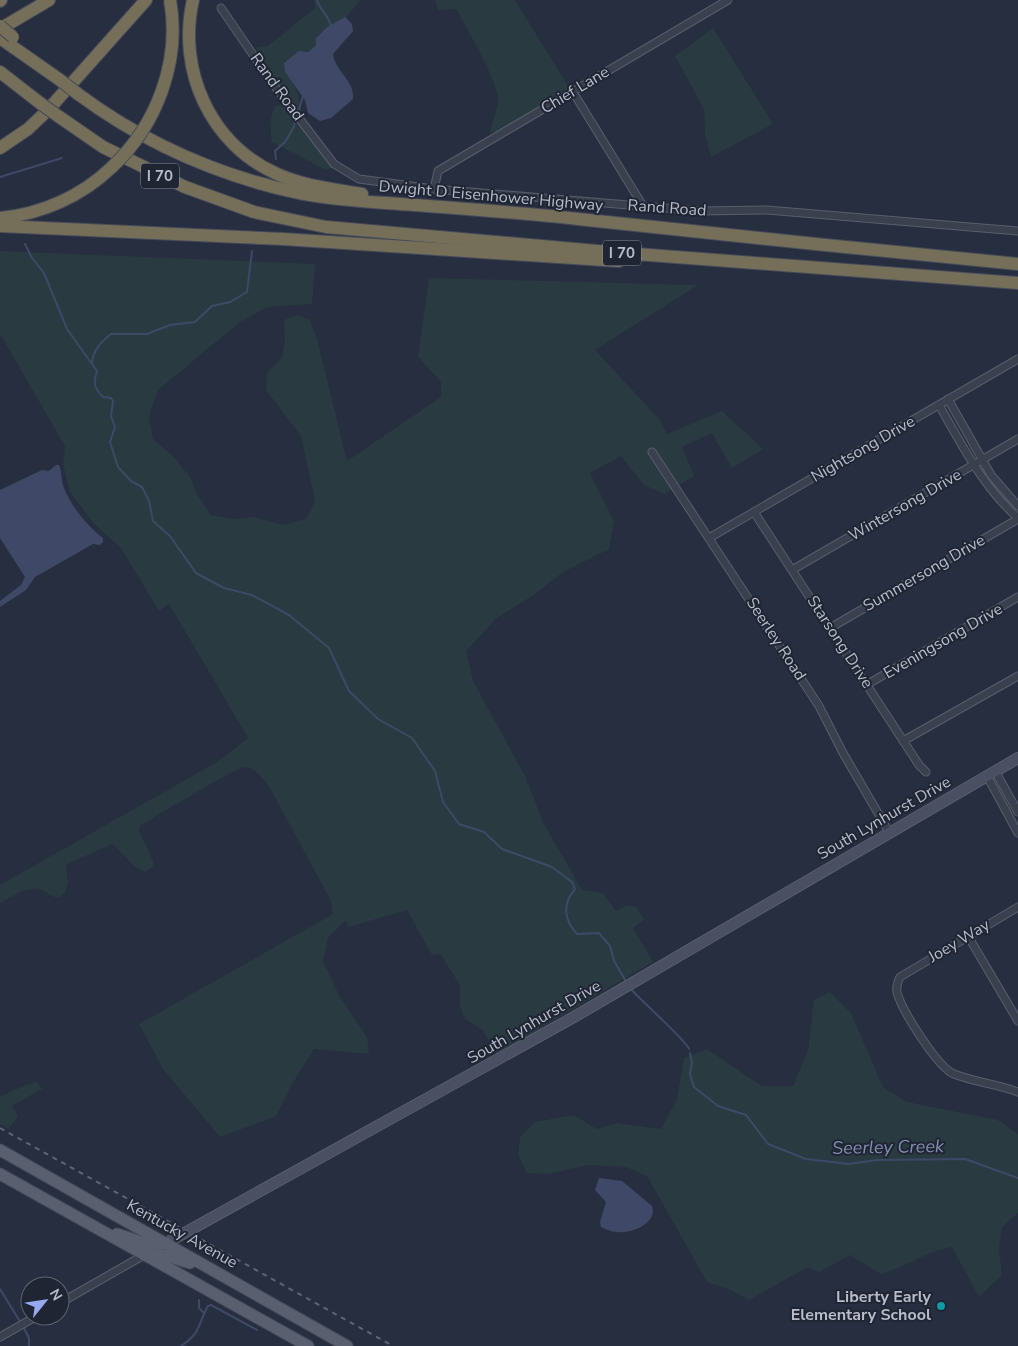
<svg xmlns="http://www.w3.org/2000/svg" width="1018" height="1346" font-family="'Nunito Sans',sans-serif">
<rect width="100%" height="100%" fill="#272e3f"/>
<g fill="#293a40">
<path d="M 314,0 L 360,0 L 347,17 L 327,27 L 316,37 L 316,45 L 308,52 L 302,51 L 285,72 C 296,85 300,98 302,115 L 257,56 L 257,47 L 268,46 L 315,8 Z"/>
<path d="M 435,0 L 515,0 L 570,89 L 498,132 L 490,133 C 492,121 498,111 498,98 C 497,81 466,26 456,9 L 438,10 Z"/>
<path d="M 713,28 L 773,124 L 711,157 L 705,134 L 704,109 L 675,56 Z"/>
<path d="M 285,105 L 332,168 L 326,170 L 272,142 C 270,129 269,119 275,106 Z"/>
<path d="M 0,251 L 315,264 L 312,304 L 268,307 L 240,322 L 158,390 L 149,417 L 153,439 L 173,456 L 190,477 L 198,496 L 211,515 L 231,519 L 254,517 L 283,525 L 306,519 L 315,501 L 301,436 L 266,390 L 267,373 L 282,357 L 285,340 L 284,320 L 297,315 L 310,320 L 317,339 L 347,461 L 441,397 L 441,382 L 418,357 L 429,278 L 698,285 L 595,350 L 660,420 L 667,434 L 722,411 L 763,449 L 732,468 L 712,433 L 682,447 L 694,476 L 664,494 L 644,485 L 621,456 L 590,473 L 614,521 L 609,549 L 563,572 L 535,594 L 496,619 L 466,651 L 473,681 L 525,776 L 543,822 L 582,890 L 603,893 L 616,911 L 627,905 L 637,907 L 644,920 L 633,928 L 653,962 L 496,1054 L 483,1030 L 465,1019 L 460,1006 L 460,985 L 440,954 L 432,955 L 407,910 L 349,927 L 345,921 L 328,938 L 323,961 L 340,997 L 367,1037 L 369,1054 L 314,1049 L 294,1081 L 276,1116 L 220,1137 L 163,1069 L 139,1024 L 333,914 L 331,901 L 271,790 C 265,781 257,769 245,767 C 239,766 153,818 140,826 L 139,831 L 154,863 L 152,868 L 145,872 L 134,866 L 113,844 L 69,863 L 66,866 L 68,883 L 65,893 L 58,898 C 50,896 46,891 39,889 C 27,886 10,898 0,903 L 0,885 L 217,762 L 248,738 L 169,604 L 159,611 L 121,548 L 94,524 L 70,492 L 63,465 L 65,446 L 0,334 Z"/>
<path d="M 830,992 L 851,1013 L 883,1087 L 907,1102 L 998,1120 L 1018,1134 L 1018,1213 L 1002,1227 L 999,1248 L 1002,1275 L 979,1297 L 952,1247 C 927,1251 906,1267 881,1274 L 850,1255 L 819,1272 L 808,1267 L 749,1300 L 729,1289 L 707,1282 L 647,1176 L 626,1167 L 588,1165 L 548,1174 L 527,1173 L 518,1155 L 520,1137 L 535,1122 L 574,1115 L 597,1129 L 617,1123 L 661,1129 L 677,1099 L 684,1058 L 707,1049 L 762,1086 L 793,1086 L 808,1050 L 814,1000 Z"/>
<path d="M 36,1081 L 42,1089 L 12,1106 L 18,1117 L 8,1129 L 0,1124 L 0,1096 Z"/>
</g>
<g fill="#3f4967">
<path d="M 345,17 L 352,24 L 353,31 L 333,54 C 335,71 355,81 353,99 L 331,118 L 320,121 L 308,113 L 305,100 L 285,72 L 284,63 L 299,51 L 308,52 L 316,45 L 316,38 L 327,27 Z"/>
<path d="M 56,465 L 59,465 C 62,472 61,481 64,488 C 71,506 88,527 103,538 L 103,542 L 100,545 L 93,544 L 35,577 L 26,590 L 0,607 L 0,601 L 21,585 L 25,577 L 0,538 L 0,490 L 42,470 L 49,471 Z"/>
<path d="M 599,1178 L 622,1181 L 652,1206 C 658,1224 630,1234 617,1232 C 611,1232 606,1229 601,1227 L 600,1222 L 606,1202 L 595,1190 Z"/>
</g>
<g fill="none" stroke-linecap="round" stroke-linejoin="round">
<g stroke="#3f4967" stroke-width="2">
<path d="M 317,0 C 320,11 329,15 331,26"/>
<path d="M 298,113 L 303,96"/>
<path d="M 276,159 L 275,151 L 285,142 L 294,127 L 295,118"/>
<path d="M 0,177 L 62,158"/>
<path d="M 25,244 L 32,258 L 44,273 L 67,329 L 97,371 C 93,383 94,388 103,397 L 111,398 L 113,401 L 111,416 L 115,427 L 110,442 L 118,467 L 131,481 L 142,487 L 149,501 L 153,521 L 170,536 L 196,573 L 224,588 L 252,595 L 289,615 L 329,648 L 349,691 L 378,719 L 412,738 L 435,771 L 443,802 L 459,824 L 484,832 L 502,849 L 552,867 L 572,882 L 575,889 C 562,904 564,920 577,934 L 599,933 L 610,946 L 614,961 L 627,983"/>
<path d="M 92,363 C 93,350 101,342 111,334 L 147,334 L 170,325 L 195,322 L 212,306 L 230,302 L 247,292 L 252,251"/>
<path d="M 631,989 C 642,1002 686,1040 689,1049"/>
<path d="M 690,1053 L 692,1062 L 690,1074 L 694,1087 L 718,1106 L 746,1115 L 768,1144 L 806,1159 L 849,1164 L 877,1160 L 965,1159 L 1018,1178"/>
<path d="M 0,1289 L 19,1320"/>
<path d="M 199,1300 L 199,1308 L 204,1313"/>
<path d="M 24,1328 L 29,1338 L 29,1346"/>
<path d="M 181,1346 C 202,1332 197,1325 208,1306 L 211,1305 L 257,1330"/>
</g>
<defs>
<g id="minor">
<path d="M 221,8 L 273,84 L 334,164 L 359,179 L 434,189 L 701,211 L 767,210 L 1018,231"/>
<path d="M 573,92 L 643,206"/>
<path d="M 434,189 L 438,171 L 728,0"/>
<path d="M 948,399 L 991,475 L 1018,506"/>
<path d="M 939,405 C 962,445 983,487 1018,518"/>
<path d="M 652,452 L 819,706 L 843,753 L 889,832"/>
<path d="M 754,512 L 919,765 L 926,772"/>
<path d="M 709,538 L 1018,359"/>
<path d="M 792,570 L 1018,439"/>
<path d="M 830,628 L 1018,519"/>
<path d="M 868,684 L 1018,597"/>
<path d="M 903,741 L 1018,676"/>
<path d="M 995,771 L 1018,812"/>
<path d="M 987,776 L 1018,833"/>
<path d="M 1018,907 L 900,977 C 898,981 896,986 897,992 C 901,1009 937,1067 954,1074 C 974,1082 997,1084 1018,1092"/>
<path d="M 968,936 L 1018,1021"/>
<path d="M 60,1303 L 144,1255"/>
<path d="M 0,1337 L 37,1316"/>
</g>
<path id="secondary" d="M 161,1246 L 574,1017 L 1018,758"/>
<g id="primary">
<path d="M 0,1150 L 347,1346"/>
<path d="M 0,1174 L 308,1346"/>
<path d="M 117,1234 L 150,1245 L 166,1243"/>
<path d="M 144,1255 L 163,1255 L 190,1263"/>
</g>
<g id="motorway">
<path d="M 193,0 C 177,70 210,144 277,174 C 303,186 334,189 362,194"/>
<path d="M 0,1 L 1,0"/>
<path d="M 0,29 L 49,0"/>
<path d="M 0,38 L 60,80"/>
<path d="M 0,72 L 40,103"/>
<path d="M 78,94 C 144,143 222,177 303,194 C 339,201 377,202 414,205 C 468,209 524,213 578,219 C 725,235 871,250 1018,264"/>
<path d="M 58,116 L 103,147 L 185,187 L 254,212 L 326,227 L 597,251 L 1018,283"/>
<path d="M 0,148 L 28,129 L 48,110 L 146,0"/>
<path d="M 0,218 C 42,214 82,196 112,167"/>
<path d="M 0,226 L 283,239 L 619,261"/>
</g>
</defs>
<use href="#minor" stroke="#595e6d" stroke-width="9"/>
<use href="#secondary" stroke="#595e6d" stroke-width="12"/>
<use href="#primary" stroke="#454958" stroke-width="13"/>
<use href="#motorway" stroke="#464b5a" stroke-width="14"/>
<use href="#minor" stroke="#3b404f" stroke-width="7"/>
<use href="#secondary" stroke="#4a4f62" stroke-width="10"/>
<use href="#primary" stroke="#5a5f6f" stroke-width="11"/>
<use href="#motorway" stroke="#756e59" stroke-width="12"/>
<path stroke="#5e6476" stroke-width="2" stroke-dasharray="5 5" stroke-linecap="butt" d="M 0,1128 L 393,1346"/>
<defs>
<g id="motorway-bridge">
<path d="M 0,26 L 13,37"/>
<path d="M 60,80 L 78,94"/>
<path d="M 40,103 L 58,116"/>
<path d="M 112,167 C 157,125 181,61 170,0"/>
</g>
</defs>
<use href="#motorway-bridge" stroke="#464b5a" stroke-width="14" stroke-linecap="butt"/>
<use href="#motorway-bridge" stroke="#756e59" stroke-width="12"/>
</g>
<circle fill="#0f9aa8" stroke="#202534" stroke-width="2" cx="941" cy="1306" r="5"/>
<g text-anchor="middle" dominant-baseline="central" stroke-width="4" stroke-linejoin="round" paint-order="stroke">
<g fill="#202534" stroke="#8a8f9d" stroke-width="1">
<rect x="141" y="163.5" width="38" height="25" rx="4"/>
<rect x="603" y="240.5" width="38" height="25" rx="4"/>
</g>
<g font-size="15" font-weight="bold" fill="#b8bcca">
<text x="160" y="176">I 70</text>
<text x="622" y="253">I 70</text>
</g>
<g font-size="16" fill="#b8bcca" stroke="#202534">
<text transform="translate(277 87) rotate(54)">Rand Road</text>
<text transform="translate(575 90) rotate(-31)">Chief Lane</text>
<text transform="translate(491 196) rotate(5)">Dwight D Eisenhower Highway</text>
<text transform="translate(667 208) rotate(4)">Rand Road</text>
<text transform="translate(863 449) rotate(-30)">Nightsong Drive</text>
<text transform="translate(905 505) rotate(-30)">Wintersong Drive</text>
<text transform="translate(924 573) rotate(-30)">Summersong Drive</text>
<text transform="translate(776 639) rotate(57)">Seerley Road</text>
<text transform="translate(943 641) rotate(-30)">Eveningsong Drive</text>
<text transform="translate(840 642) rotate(57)">Starsong Drive</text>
<text transform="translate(884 818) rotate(-30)">South Lynhurst Drive</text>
<text transform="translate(959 941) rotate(-31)">Joey Way</text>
<text transform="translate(534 1022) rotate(-30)">South Lynhurst Drive</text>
<text transform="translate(182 1234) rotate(29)">Kentucky Avenue</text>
</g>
<g font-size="16" font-weight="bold" fill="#b8bcca" stroke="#202534" text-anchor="end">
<text x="931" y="1297">Liberty Early<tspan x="931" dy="18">Elementary School</tspan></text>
</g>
<g font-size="18" font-style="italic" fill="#828eaf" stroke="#202534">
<text transform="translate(888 1147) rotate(-1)">Seerley Creek</text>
</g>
</g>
<g transform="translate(45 1301) rotate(60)"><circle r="24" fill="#202534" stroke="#5d6170"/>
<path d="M0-4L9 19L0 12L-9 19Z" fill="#95aaf1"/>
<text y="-8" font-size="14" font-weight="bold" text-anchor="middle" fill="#b8bcca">N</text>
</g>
</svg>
